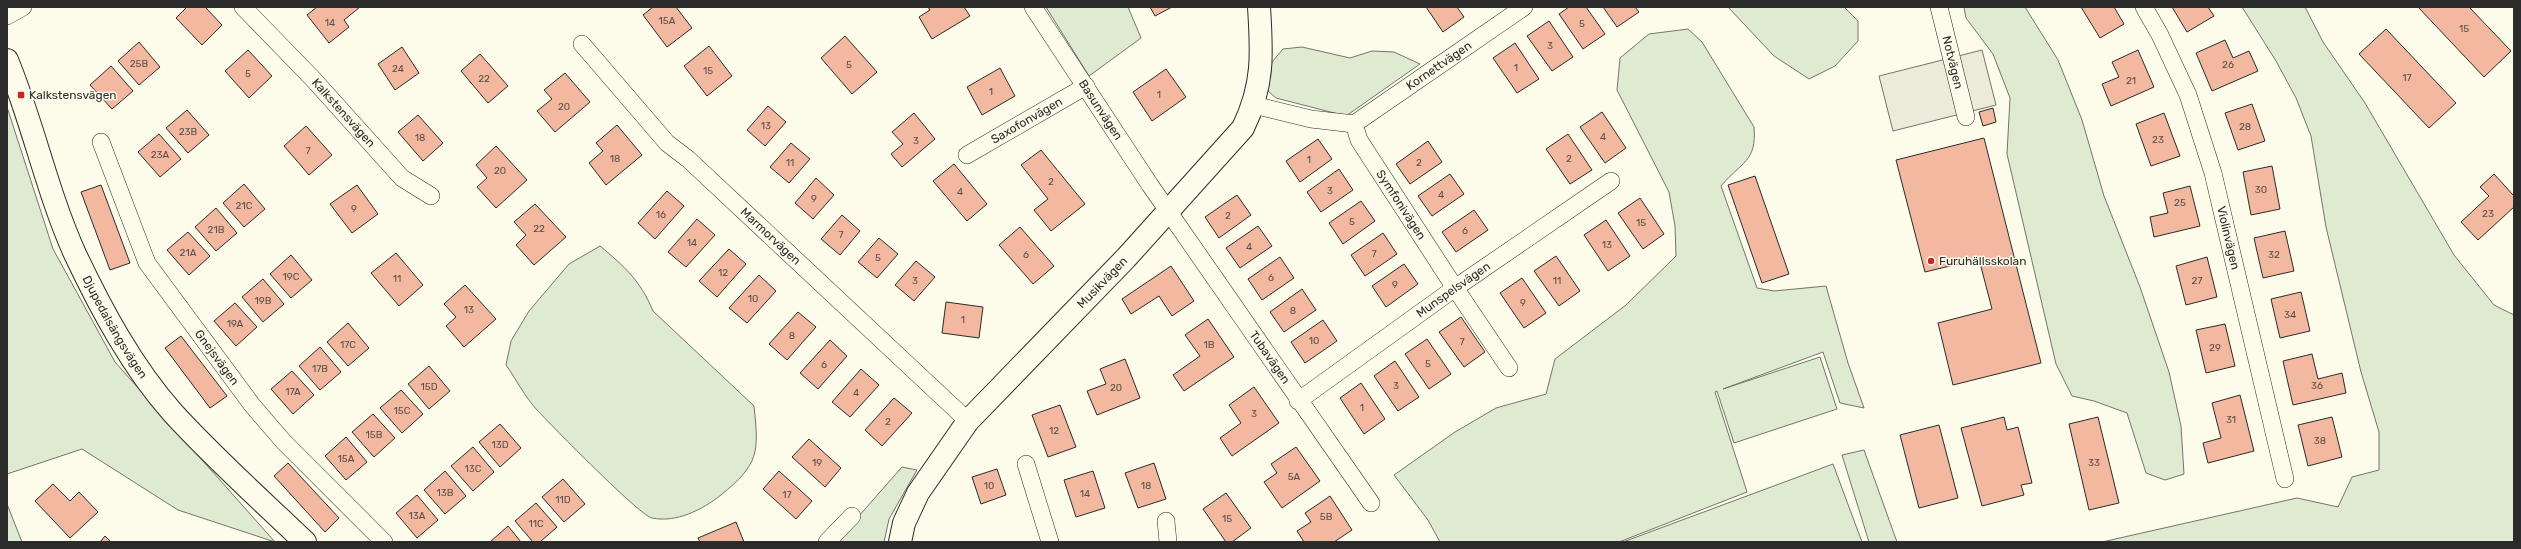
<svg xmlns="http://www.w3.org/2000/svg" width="2521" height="549" font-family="Rubik,sans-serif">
<rect width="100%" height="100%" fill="#fdfbea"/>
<g fill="#deebd1" stroke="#74746e">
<path d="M 1046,7 L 1128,7 L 1141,38 L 1089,76 Z"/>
<path d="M 1728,7 L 1844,7 L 1858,21 L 1858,41 L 1835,66 L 1809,79 L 1774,56 Z"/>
<path d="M 1964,7 L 2025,7 L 2058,60 L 2082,120 L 2104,196 L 2140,287 L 2169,372 L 2181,426 L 2184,474 L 2165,480 L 2146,473 L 2127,413 L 2094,401 L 2072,396 L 2056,364 L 2007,154 L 2010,98 L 1993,54 L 1966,18 Z"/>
<path d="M 2242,7 L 2305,7 L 2323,42 L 2365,103 L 2454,255 L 2494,305 L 2514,315 L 2514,542 L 2102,542 L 2297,498 L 2338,507 L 2352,477 L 2379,470 L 2379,432 L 2361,372 L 2326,227 L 2311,136 L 2296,98 L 2276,61 Z"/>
<path d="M 1688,29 L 1702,42 L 1754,127 C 1757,162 1741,162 1721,186 L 1757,288 L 1774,291 L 1826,286 L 1848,363 L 1864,408 L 1840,403 L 1823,352 L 1723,389 L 1820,357 L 1837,409 L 1734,443 L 1717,391 L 1715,392 L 1747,492 L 1619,542 L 1440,542 L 1428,520 L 1394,475 L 1455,432 L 1496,408 L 1546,394 L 1555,359 L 1626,305 L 1676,256 L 1675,226 L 1669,192 L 1617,90 L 1620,58 L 1649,34 Z"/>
<path d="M 1302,47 L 1350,58 L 1372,51 L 1394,52 L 1420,64 L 1346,116 L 1276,98 L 1268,91 L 1272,62 L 1283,49 Z"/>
<path d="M 7,107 L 53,249 L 115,362 L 275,542 L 178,510 L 82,449 L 7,474 Z"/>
<path d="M 600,246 C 625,267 640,280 653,311 L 754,406 C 759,453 759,464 721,495 C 702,510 676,523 652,518 C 640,516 551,425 537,410 C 525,397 516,379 506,365 L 511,341 L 529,311 L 569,264 Z"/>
<path d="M 1864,450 L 1897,542 L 1869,542 L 1842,455 Z"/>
<path d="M 1833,464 L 1862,542 L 1623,542 Z"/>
<path d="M 902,467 L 917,470 L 889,519 L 884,542 L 836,542 Z"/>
<path d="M 7,504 L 22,542 L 7,542 Z"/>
</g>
<path fill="#eceadb" stroke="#74746e" d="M 1982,50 L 1996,105 L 1893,131 L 1879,76 Z"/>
<g fill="#f2b8a0" stroke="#2b2b2b">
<path d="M 187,7 L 205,7 L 222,25 L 202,45 L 176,18 Z"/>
<path d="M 317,7 L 360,7 L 344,20 L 349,27 L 329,43 L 307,15 Z"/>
<path d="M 653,7 L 676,7 L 692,28 L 667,47 L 643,15 Z"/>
<path d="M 928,7 L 964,7 L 970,16 L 932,39 L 919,17 L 930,10 Z"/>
<path d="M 1150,7 L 1172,7 L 1155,16 Z"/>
<path d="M 1426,7 L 1457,7 L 1464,17 L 1443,32 Z"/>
<path d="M 1569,7 L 1586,7 L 1605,34 L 1583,49 L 1559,14 Z"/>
<path d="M 1603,7 L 1635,7 L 1639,12 L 1617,27 Z"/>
<path d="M 2081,7 L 2114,7 L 2124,24 L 2100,38 Z"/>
<path d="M 2172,7 L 2208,7 L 2214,16 L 2187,32 Z"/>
<path d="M 2418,7 L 2469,7 L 2511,51 L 2484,77 Z"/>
<path d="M 1549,21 L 1573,57 L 1552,71 L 1527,36 Z"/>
<path d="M 2386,29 L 2456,103 L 2429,128 L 2359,54 Z"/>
<path d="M 845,36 L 877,72 L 852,94 L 821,58 Z"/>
<path d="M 2225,40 L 2233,58 L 2249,51 L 2258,71 L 2212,91 L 2196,53 Z"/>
<path d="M 139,42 L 160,67 L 139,85 L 118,61 Z"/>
<path d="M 1515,43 L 1539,79 L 1517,93 L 1493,58 Z"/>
<path d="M 709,46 L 732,76 L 707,96 L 684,66 Z"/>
<path d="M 402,47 L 419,73 L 395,90 L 378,64 Z"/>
<path d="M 248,50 L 272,76 L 249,98 L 225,71 Z"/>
<path d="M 2138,50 L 2154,87 L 2111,106 L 2102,84 L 2119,77 L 2112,62 Z"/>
<path d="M 480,54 L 508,86 L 488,103 L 461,71 Z"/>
<path d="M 111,66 L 133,91 L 112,109 L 90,85 Z"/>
<path d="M 1000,68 L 1015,96 L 982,115 L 967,87 Z"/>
<path d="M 1166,69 L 1186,97 L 1152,121 L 1133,92 Z"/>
<path d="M 565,73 L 590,102 L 555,132 L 537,111 L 552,99 L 544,90 Z"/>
<path d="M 2252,104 L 2265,141 L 2238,150 L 2225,113 Z"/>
<path d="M 768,106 L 786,122 L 765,146 L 747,130 Z"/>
<path d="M 1993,108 L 1996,122 L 1983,126 L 1979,112 Z"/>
<path d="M 187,110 L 209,135 L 188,153 L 166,128 Z"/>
<path d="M 1602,112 L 1626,148 L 1605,163 L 1580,127 Z"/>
<path d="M 914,113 L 935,139 L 902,167 L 891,154 L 903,144 L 892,132 Z"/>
<path d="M 2164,113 L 2180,156 L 2151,166 L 2136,124 Z"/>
<path d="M 418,115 L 443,143 L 423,161 L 398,132 Z"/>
<path d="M 617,125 L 642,155 L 606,185 L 589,163 L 603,151 L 596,143 Z"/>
<path d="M 306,126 L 332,155 L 309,175 L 284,146 Z"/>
<path d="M 159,134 L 181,159 L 160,177 L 138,152 Z"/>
<path d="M 1568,134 L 1592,170 L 1570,184 L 1546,149 Z"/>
<path d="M 1984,138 L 2041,363 L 1953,385 L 1938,323 L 1992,309 L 1979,259 L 1925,272 L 1896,160 Z"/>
<path d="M 1318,139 L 1332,159 L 1300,182 L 1286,161 Z"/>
<path d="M 1428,141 L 1442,162 L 1410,184 L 1396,164 Z"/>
<path d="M 791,143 L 810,159 L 789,183 L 770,167 Z"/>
<path d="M 496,146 L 527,180 L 496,208 L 477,187 L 487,178 L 476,165 Z"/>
<path d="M 1041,150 L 1085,204 L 1051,231 L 1034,210 L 1048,199 L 1021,165 Z"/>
<path d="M 954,164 L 987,204 L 967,221 L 933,181 Z"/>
<path d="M 2272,166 L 2280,209 L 2251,215 L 2243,172 Z"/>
<path d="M 1339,169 L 1353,190 L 1321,212 L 1307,192 Z"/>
<path d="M 1450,174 L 1464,194 L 1432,216 L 1418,196 Z"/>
<path d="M 2494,174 L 2514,196 L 2514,207 L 2478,240 L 2461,222 L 2489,196 L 2480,187 Z"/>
<path d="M 1755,176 L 1789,274 L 1762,283 L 1728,185 Z"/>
<path d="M 816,178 L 834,195 L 813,219 L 795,203 Z"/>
<path d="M 244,184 L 265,209 L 244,227 L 223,203 Z"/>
<path d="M 101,185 L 130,263 L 110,270 L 81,192 Z"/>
<path d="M 357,185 L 378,214 L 352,233 L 330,204 Z"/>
<path d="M 2190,186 L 2200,226 L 2154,237 L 2150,217 L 2168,213 L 2163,193 Z"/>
<path d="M 667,191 L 684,206 L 655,239 L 638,223 Z"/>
<path d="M 1237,195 L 1251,215 L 1219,238 L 1205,217 Z"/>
<path d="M 1640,198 L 1664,234 L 1643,249 L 1618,213 Z"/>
<path d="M 1361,201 L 1375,221 L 1343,244 L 1329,223 Z"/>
<path d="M 535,204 L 566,237 L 534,265 L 516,245 L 526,235 L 514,222 Z"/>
<path d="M 216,208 L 237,233 L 216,251 L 195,227 Z"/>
<path d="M 1474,210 L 1488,230 L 1456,252 L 1442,232 Z"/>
<path d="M 842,215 L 860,231 L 840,255 L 821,239 Z"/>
<path d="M 697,219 L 715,235 L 686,267 L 668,252 Z"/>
<path d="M 1606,220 L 1630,256 L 1608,271 L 1584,235 Z"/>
<path d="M 1258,226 L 1272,246 L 1240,268 L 1226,248 Z"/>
<path d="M 1020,227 L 1054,266 L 1033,284 L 999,245 Z"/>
<path d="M 2285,231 L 2294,271 L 2263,278 L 2254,238 Z"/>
<path d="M 188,232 L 210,256 L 189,275 L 167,250 Z"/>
<path d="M 1383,233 L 1397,254 L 1365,276 L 1351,255 Z"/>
<path d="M 879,238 L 898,254 L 877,278 L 858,262 Z"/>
<path d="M 729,249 L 746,264 L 717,297 L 699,281 Z"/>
<path d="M 396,253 L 423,285 L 399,306 L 371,273 Z"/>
<path d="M 291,255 L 312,280 L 291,298 L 270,274 Z"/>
<path d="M 1556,256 L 1580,291 L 1559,306 L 1534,271 Z"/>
<path d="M 1280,257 L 1294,278 L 1262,300 L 1248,279 Z"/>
<path d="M 2207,257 L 2217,297 L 2186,305 L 2176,266 Z"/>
<path d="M 916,261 L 935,277 L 914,301 L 895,285 Z"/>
<path d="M 1404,264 L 1418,284 L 1386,307 L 1372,286 Z"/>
<path d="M 1171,266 L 1194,301 L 1172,316 L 1159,296 L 1131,314 L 1122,299 Z"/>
<path d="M 759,275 L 776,291 L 747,323 L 729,308 Z"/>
<path d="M 1522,278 L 1546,313 L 1524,328 L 1500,293 Z"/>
<path d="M 263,279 L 284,304 L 263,322 L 242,297 Z"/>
<path d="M 465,285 L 496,319 L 464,347 L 446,326 L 456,317 L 444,304 Z"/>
<path d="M 1302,289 L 1316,310 L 1284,332 L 1270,312 Z"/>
<path d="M 2301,292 L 2310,331 L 2280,338 L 2271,299 Z"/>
<path d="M 946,302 L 983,307 L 979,338 L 942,333 Z"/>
<path d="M 235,303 L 257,327 L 236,346 L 214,321 Z"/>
<path d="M 798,312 L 816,327 L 787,360 L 769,344 Z"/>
<path d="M 1461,317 L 1485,352 L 1464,367 L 1439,332 Z"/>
<path d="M 1208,319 L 1234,357 L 1184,391 L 1173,375 L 1200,356 L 1185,335 Z"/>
<path d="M 1323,320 L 1337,341 L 1305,363 L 1291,342 Z"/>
<path d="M 348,323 L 369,348 L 348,366 L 327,342 Z"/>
<path d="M 2225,324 L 2235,366 L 2206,373 L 2196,330 Z"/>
<path d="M 181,336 L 227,396 L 210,408 L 165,348 Z"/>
<path d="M 1427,339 L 1451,374 L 1429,389 L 1405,354 Z"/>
<path d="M 830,340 L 847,356 L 818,389 L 800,373 Z"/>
<path d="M 320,347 L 341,372 L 320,390 L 299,366 Z"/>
<path d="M 2312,354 L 2318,379 L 2342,373 L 2346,393 L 2293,405 L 2283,361 Z"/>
<path d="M 1125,359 L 1140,398 L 1097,415 L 1087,391 L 1106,384 L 1100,369 Z"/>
<path d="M 1395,361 L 1419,397 L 1398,411 L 1374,376 Z"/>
<path d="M 429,366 L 450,391 L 429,409 L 408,384 Z"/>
<path d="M 861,369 L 879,385 L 850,417 L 832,402 Z"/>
<path d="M 292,371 L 314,395 L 293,414 L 271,389 Z"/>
<path d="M 1361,383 L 1385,419 L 1364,434 L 1340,398 Z"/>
<path d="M 1254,387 L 1279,423 L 1232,456 L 1220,438 L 1241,423 L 1229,405 Z"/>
<path d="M 401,390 L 423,414 L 402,433 L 380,408 Z"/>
<path d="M 2240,395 L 2254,451 L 2208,463 L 2203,443 L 2221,438 L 2212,403 Z"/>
<path d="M 894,398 L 912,413 L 882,446 L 865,430 Z"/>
<path d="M 1060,405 L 1076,447 L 1048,457 L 1032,415 Z"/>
<path d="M 373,414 L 395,438 L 374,457 L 352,432 Z"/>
<path d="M 2004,417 L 2007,430 L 2018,427 L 2032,483 L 2021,485 L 2024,495 L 1982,506 L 1961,428 Z"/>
<path d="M 2098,417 L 2119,503 L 2089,510 L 2069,424 Z"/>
<path d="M 2332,417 L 2342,457 L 2308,466 L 2298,425 Z"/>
<path d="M 500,424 L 521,448 L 500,467 L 479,442 Z"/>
<path d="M 1939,425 L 1958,498 L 1919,508 L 1900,435 Z"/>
<path d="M 346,437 L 367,462 L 346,480 L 325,456 Z"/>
<path d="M 809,439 L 841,468 L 825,487 L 792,457 Z"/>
<path d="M 473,447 L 494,472 L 473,491 L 451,466 Z"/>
<path d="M 1296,447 L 1320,481 L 1282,508 L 1264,482 L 1277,473 L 1271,464 Z"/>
<path d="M 288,463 L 339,518 L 325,532 L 274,476 Z"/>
<path d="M 1154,463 L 1166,499 L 1138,508 L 1125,473 Z"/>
<path d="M 997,469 L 1006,495 L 981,504 L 972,477 Z"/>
<path d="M 445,471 L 466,496 L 445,514 L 424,490 Z"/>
<path d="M 779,471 L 812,501 L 796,519 L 763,489 Z"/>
<path d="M 1093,471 L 1105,508 L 1076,517 L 1064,480 Z"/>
<path d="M 563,479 L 585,504 L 564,522 L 542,497 Z"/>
<path d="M 53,484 L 70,501 L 79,492 L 98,512 L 70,538 L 35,501 Z"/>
<path d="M 1226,493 L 1251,528 L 1232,542 L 1226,542 L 1203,509 Z"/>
<path d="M 417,495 L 438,520 L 417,538 L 396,513 Z"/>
<path d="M 1330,496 L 1352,530 L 1334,542 L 1304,542 L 1297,531 L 1311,522 L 1305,513 Z"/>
<path d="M 536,503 L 557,527 L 540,542 L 533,542 L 515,521 Z"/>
<path d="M 736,522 L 744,542 L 700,542 L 698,538 Z"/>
<path d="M 508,526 L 521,542 L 490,542 Z"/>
<path d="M 105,536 L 111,542 L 100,542 Z"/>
</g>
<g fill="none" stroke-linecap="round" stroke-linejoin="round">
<defs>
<g id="street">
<path id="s1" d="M 243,7 L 313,79 L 402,178 L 431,196"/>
<path id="s2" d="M 1033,7 L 1150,185 L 1371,503"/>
<path id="s3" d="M 1939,7 L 1966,117"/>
<path id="s4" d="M 2144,7 L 2160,35 L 2188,95 L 2213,173 L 2285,479"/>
<path d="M 7,16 L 23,7"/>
<path id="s5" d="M 582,44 L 667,143 L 688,159 L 968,421"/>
<path d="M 1254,105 L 1311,119 L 1354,124"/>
<path id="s6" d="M 1354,124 L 1359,140 L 1455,288 L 1509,368"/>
<path id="s7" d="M 1354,124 L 1524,7"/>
<path id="s8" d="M 101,142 L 147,263 L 252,405 L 283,441 L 384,542"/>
<path id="s9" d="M 967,155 L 1086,86"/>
<path id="s10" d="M 1298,401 L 1455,288 L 1611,181"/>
<path d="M 1026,464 L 1050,542"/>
<path d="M 1166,521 L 1168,542"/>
<path d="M 827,542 L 852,516"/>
</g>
<g id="secondary">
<path id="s11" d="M 7,60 C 33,123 47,192 75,254 C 101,309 132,367 173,413 C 214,458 261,500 305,542"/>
<path id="s12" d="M 900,542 L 904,523 L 918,493 L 968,421 L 1126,258 L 1243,128 C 1264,85 1262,53 1259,7"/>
</g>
</defs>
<use href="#street" stroke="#2b2b2b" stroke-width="18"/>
<use href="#secondary" stroke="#2b2b2b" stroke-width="24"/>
<use href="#street" stroke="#fdfbea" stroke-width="17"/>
<use href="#secondary" stroke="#fdfbea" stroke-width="22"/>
</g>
<g fill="#c62828" stroke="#fdfbea" stroke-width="1.5">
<rect x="17" y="91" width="8" height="8" rx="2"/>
<circle cx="1931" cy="261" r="4"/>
</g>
<g text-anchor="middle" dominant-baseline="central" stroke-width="3" stroke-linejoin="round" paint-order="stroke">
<g font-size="10" fill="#5d4e48">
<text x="667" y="21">15A</text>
<text x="330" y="23">14</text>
<text x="1582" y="24">5</text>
<text x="2464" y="29">15</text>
<text x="1550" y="46">3</text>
<text x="139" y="64">25B</text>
<text x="849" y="65">5</text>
<text x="2228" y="65">26</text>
<text x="1516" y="68">1</text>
<text x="398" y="69">24</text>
<text x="708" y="71">15</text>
<text x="248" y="74">5</text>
<text x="2407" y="78">17</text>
<text x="484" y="79">22</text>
<text x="2131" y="81">21</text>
<text x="991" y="92">1</text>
<text x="1159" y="95">1</text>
<text x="564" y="107">20</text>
<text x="766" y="126">13</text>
<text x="2245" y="127">28</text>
<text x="188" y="132">23B</text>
<text x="1603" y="137">4</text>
<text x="420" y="138">18</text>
<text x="2158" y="140">23</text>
<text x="916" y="141">3</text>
<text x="308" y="151">7</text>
<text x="160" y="155">23A</text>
<text x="615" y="159">18</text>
<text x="1569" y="159">2</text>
<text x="1309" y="160">1</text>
<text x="790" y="163">11</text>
<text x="1419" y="163">2</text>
<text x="500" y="171">20</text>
<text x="1051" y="182">2</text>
<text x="2261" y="190">30</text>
<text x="1330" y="191">3</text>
<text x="960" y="192">4</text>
<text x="1441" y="195">4</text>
<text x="814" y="199">9</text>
<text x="2180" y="203">25</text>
<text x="244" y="206">21C</text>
<text x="354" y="209">9</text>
<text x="2488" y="214">23</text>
<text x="661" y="215">16</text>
<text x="1228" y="216">2</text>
<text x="1352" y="222">5</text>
<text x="1641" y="223">15</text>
<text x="539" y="229">22</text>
<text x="216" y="230">21B</text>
<text x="1465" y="231">6</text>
<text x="841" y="235">7</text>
<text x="692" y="243">14</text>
<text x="1607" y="245">13</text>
<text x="1249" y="247">4</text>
<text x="188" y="253">21A</text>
<text x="1374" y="254">7</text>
<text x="1026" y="255">6</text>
<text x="2274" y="255">32</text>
<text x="878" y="258">5</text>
<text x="723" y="273">12</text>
<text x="291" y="277">19C</text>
<text x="1271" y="278">6</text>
<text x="397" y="279">11</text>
<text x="915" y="281">3</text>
<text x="1557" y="281">11</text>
<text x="2197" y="281">27</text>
<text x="1395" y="285">9</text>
<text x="753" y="299">10</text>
<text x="263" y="301">19B</text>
<text x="1523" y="303">9</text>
<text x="469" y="310">13</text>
<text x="1293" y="311">8</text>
<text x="2290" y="315">34</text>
<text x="963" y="320">1</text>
<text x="235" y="324">19A</text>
<text x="792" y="336">8</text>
<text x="1314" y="341">10</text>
<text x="1462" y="342">7</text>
<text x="348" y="345">17C</text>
<text x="1209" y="345">1B</text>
<text x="2215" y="348">29</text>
<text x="1428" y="364">5</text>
<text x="824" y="365">6</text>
<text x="320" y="369">17B</text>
<text x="1396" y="386">3</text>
<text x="2317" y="386">36</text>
<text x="429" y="387">15D</text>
<text x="1116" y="388">20</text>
<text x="293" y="392">17A</text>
<text x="856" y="393">4</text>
<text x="1362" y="408">1</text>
<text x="402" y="411">15C</text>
<text x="1254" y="414">3</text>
<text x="2231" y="420">31</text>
<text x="888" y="422">2</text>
<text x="1054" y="431">12</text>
<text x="374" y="435">15B</text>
<text x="2320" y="441">38</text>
<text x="500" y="445">13D</text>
<text x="346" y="459">15A</text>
<text x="817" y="463">19</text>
<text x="2094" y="463">33</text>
<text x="473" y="469">13C</text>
<text x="1294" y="477">5A</text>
<text x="989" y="486">10</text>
<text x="1146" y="486">18</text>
<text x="445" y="493">13B</text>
<text x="1085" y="494">14</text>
<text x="787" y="495">17</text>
<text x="563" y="500">11D</text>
<text x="417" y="516">13A</text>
<text x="1326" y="517">5B</text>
<text x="1227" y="519">15</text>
<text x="536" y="524">11C</text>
</g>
<g font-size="12" fill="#2b2b2b" stroke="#fdfbea">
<text stroke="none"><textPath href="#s3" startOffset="57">Notvägen</textPath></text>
<text stroke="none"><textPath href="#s7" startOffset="103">Kornettvägen</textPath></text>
<text stroke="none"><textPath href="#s2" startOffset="123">Basunvägen</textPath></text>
<text stroke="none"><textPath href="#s1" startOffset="146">Kalkstensvägen</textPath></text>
<text stroke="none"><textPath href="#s9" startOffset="69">Saxofonvägen</textPath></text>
<text stroke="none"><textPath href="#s6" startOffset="94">Symfonivägen</textPath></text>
<text stroke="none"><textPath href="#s5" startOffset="270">Marmorvägen</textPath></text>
<text stroke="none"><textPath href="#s4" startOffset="247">Violinvägen</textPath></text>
<text stroke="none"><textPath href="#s12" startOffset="333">Musikvägen</textPath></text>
<text stroke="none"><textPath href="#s10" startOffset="191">Munspelsvägen</textPath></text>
<text stroke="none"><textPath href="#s11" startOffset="289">Djupedalsängsvägen</textPath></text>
<text stroke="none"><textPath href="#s8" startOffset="247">Gnejsvägen</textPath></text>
<text stroke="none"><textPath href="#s2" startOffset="423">Tubavägen</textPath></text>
</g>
<g font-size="12" fill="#2b2b2b" stroke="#fdfbea" text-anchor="start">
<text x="29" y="95">Kalkstensvägen</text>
<text x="1939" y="261">Furuhällsskolan</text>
</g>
</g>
<rect width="2521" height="549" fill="none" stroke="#2b2b2b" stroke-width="16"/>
</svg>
